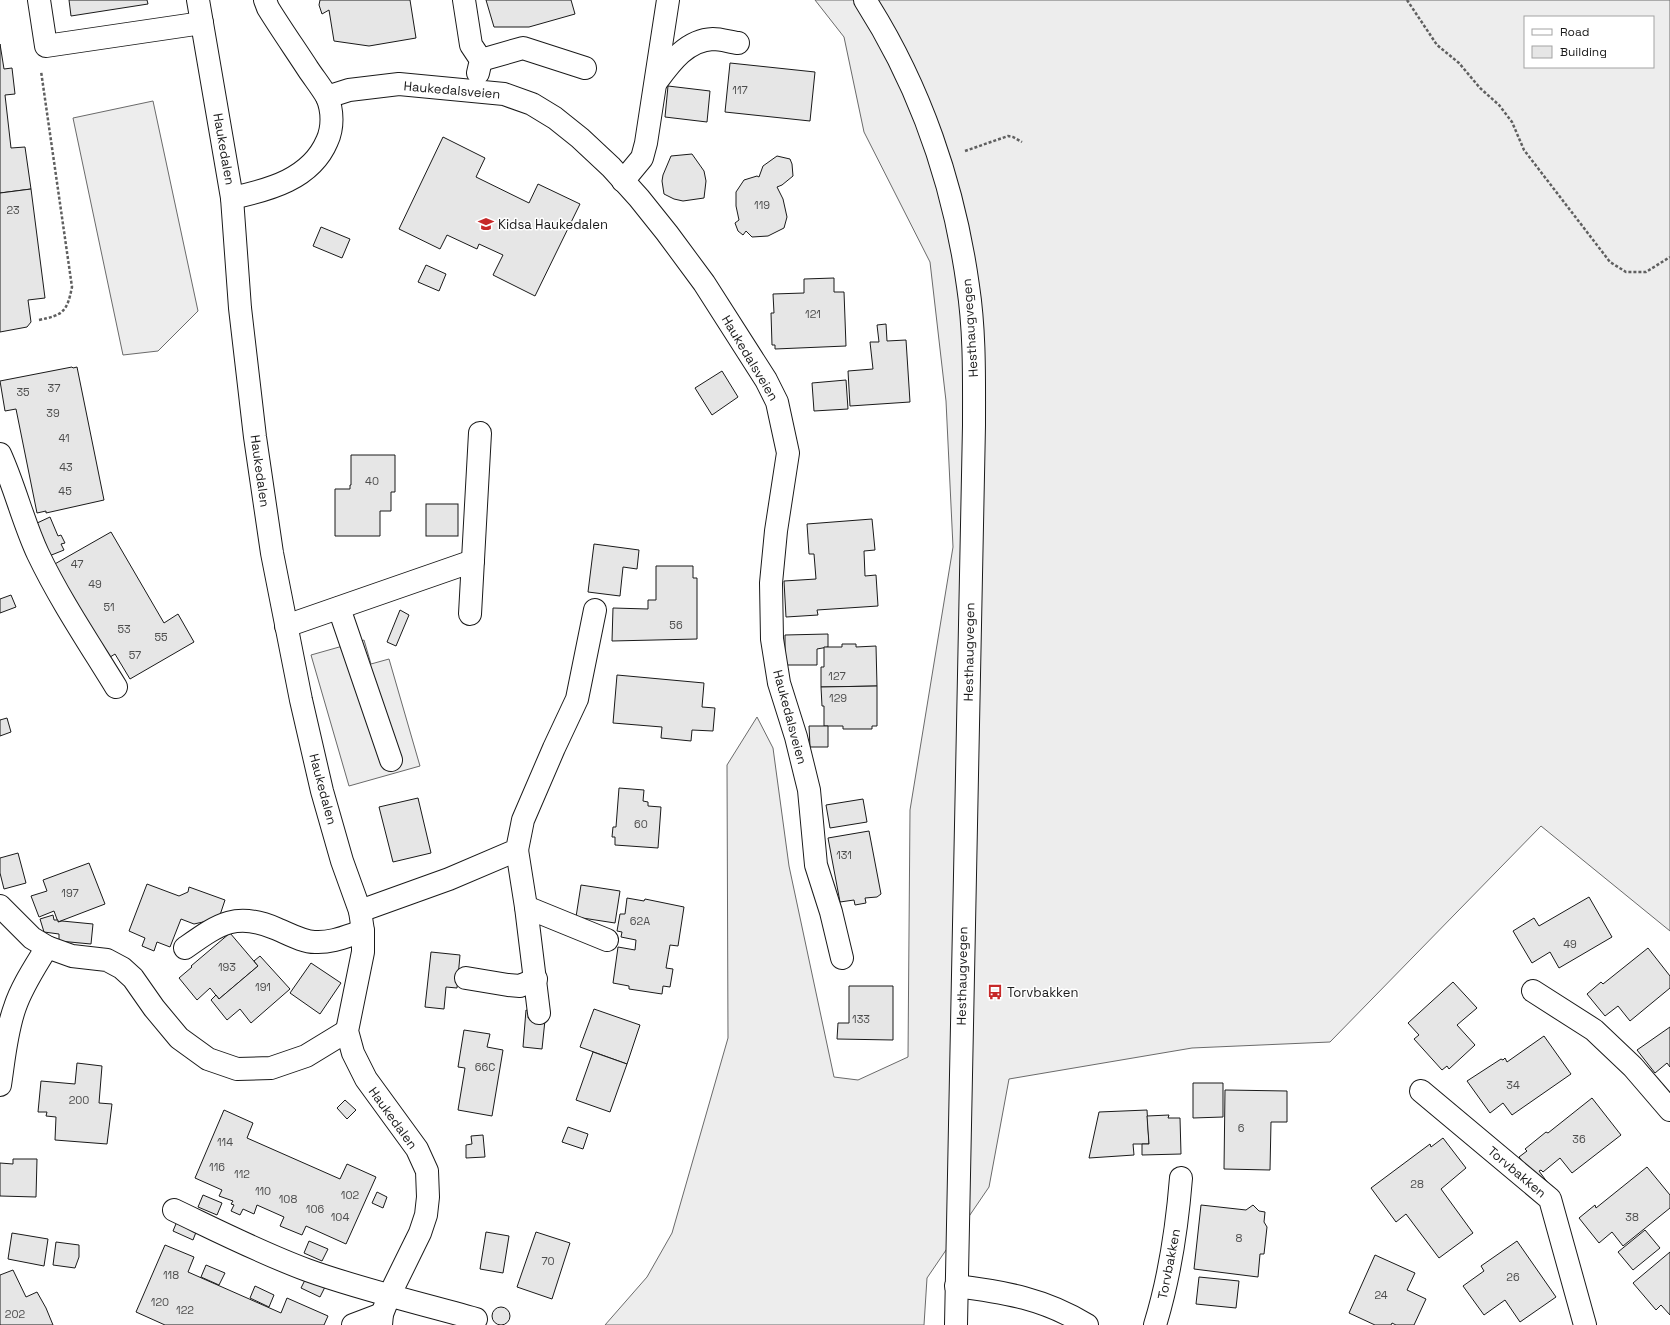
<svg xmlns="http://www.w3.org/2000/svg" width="1670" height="1325" font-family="'Space Grotesk',sans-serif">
<rect width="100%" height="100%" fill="#fff"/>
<g fill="#ededed" stroke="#6a6a6a" fill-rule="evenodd">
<path d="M 815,0 L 1670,0 L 1670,931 L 1541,826 L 1330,1042 L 1192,1048 L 1009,1079 L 989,1187 L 927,1278 L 924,1325 L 605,1325 L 647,1277 L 672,1233 L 728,1038 L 727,765 L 757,717 L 773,748 L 789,866 L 834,1077 L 858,1080 L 908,1057 L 910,810 L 953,547 L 946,401 L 930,262 L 864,132 L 844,37 ZM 1525,17 L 1653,17 L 1653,67 L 1525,67 Z"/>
<path d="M 153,101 L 198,311 L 158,351 L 123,355 L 73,118 Z"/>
<path d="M 364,640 L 371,664 L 389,659 L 420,766 L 349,786 L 311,655 Z"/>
</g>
<g fill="#e6e6e6" stroke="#1a1a1a">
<path d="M 69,0 L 147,0 L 148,4 L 71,16 Z"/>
<path d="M 320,0 L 410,0 L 416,38 L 369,46 L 334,41 L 329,10 L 322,14 L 319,5 Z"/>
<path d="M 486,0 L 571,0 L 575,14 L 529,27 L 494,27 Z"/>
<path d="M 0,44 L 4,69 L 12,68 L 15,94 L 5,95 L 11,148 L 25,147 L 31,189 L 0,193 Z"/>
<path d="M 730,63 L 815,72 L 810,121 L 725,112 Z"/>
<path d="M 668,86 L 710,91 L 707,122 L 665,117 Z"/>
<path d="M 443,137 L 485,158 L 476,177 L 529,203 L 538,184 L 580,204 L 535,296 L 493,275 L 503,255 L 479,244 L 477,249 L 447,235 L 440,249 L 399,229 Z"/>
<path d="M 692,154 L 704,171 L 706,181 L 704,198 L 683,201 L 674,199 L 664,194 L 662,181 L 663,175 L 671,156 Z"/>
<path d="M 777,156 L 790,159 L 792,164 L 793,176 L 782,185 L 777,187 L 783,199 L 787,217 L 784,228 L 768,236 L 752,237 L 746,231 L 743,235 L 738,231 L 735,223 L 739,220 L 736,206 L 736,192 L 744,180 L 757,176 L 759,177 L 763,166 Z"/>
<path d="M 31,189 L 45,298 L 28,300 L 31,322 L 27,327 L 0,332 L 0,193 Z"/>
<path d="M 321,227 L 350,239 L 342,258 L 313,246 Z"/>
<path d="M 426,265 L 446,274 L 439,291 L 418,282 Z"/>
<path d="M 834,278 L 834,292 L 844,292 L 846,346 L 775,349 L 775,345 L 772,345 L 771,313 L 774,313 L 773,294 L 804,293 L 804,279 Z"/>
<path d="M 886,324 L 887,341 L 906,340 L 910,402 L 850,406 L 848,371 L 873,369 L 870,342 L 879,342 L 877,325 Z"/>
<path d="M 72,367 L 73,368 L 77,367 L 104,500 L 46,513 L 46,511 L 37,513 L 16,409 L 5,411 L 0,381 Z"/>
<path d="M 722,371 L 738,397 L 712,415 L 695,388 Z"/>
<path d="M 846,380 L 848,409 L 814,411 L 812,383 Z"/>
<path d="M 351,455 L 395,455 L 395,492 L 391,492 L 391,511 L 380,511 L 380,536 L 335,536 L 335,489 L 350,489 L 350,485 L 351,485 Z"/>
<rect x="426" y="504" width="32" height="32"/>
<path d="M 50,517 L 58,536 L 61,535 L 65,543 L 61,544 L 64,550 L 49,556 L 35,524 Z"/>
<path d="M 872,519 L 875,550 L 864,551 L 865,576 L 876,575 L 878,606 L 817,610 L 818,615 L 786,617 L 784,581 L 816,579 L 814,554 L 809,554 L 807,524 Z"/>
<path d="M 111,532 L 164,623 L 178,614 L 194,642 L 130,679 L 115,654 L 107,659 L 53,565 Z"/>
<path d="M 594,544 L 639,550 L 637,569 L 623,567 L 620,596 L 588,592 Z"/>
<path d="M 656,566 L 693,566 L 693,578 L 697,578 L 697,639 L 612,641 L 613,608 L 648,609 L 648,600 L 656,600 Z"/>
<path d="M 11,595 L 16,607 L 0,613 L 0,599 Z"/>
<path d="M 400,610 L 409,615 L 396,646 L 387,642 Z"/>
<path d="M 828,634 L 828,647 L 817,649 L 817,665 L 785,665 L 785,635 Z"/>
<path d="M 842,644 L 856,644 L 856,647 L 876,646 L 877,686 L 821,687 L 821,667 L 824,667 L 824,647 L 842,647 Z"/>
<path d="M 617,675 L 704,683 L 702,707 L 715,708 L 713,731 L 692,730 L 691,741 L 661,738 L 662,727 L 613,723 Z"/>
<path d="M 877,686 L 877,726 L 872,726 L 872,729 L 843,729 L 843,726 L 824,726 L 824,706 L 822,706 L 821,687 Z"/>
<path d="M 7,718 L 11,732 L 0,736 L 0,720 Z"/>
<path d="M 809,726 L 828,726 L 828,747 L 810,747 Z"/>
<path d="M 619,788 L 644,790 L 643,801 L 648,802 L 648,806 L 661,807 L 658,848 L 615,845 L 615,837 L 612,837 L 613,827 L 616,827 Z"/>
<path d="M 418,798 L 431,853 L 393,862 L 379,807 Z"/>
<path d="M 863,799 L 867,822 L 830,828 L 826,805 Z"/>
<path d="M 869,831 L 881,894 L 877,897 L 865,898 L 866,903 L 855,905 L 854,900 L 840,902 L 828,838 Z"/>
<path d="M 18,853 L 26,883 L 4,889 L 0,873 L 0,858 Z"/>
<path d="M 89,863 L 105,904 L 58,922 L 54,911 L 39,917 L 31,896 L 47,891 L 43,880 Z"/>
<path d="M 147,884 L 179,896 L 188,892 L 189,887 L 225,900 L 220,915 L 212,920 L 194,924 L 181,919 L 170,947 L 157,942 L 154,951 L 142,946 L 145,938 L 129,931 Z"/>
<path d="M 581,885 L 620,891 L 615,923 L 576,917 Z"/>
<path d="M 1589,897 L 1612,937 L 1559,968 L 1550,952 L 1532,963 L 1513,931 L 1534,918 L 1539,926 Z"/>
<path d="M 627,898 L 644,901 L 645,899 L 684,907 L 678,946 L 670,945 L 666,968 L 673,969 L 670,987 L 663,986 L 662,994 L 629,989 L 629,986 L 613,983 L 618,947 L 635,950 L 636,940 L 621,937 L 622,932 L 617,931 L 620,914 L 625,914 Z"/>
<path d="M 53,915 L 54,920 L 58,920 L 58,922 L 62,921 L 93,924 L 91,944 L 59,941 L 59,934 L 44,932 L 40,919 Z"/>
<path d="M 230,933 L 258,966 L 219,999 L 210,988 L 197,1000 L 179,978 L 192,967 L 191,966 Z"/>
<path d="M 1648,948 L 1670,976 L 1670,988 L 1630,1021 L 1618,1006 L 1605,1016 L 1587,994 L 1601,982 L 1603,984 Z"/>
<path d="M 431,952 L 460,955 L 457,988 L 446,987 L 444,1009 L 425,1007 Z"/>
<path d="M 260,956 L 290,989 L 251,1023 L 240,1009 L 227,1020 L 211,1000 L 216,995 L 219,999 L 258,966 L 254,961 Z"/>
<path d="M 311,963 L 341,983 L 320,1014 L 290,993 Z"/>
<path d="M 1453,982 L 1477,1008 L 1457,1025 L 1475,1045 L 1449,1069 L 1447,1066 L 1442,1070 L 1414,1039 L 1419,1035 L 1408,1023 Z"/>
<path d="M 849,986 L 893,986 L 893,1040 L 837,1039 L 838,1023 L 849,1023 Z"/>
<path d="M 594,1009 L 640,1025 L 627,1064 L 580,1047 Z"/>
<path d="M 526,1010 L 529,1011 L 528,1018 L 545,1020 L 542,1049 L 523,1047 Z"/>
<path d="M 1670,1027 L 1670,1067 L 1667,1063 L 1655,1073 L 1637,1050 Z"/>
<path d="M 464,1030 L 490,1034 L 487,1047 L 503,1050 L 492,1116 L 458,1110 L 465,1068 L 458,1067 Z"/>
<path d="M 1544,1036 L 1571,1074 L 1512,1115 L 1503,1103 L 1490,1113 L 1467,1081 L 1501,1059 L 1503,1060 L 1505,1058 L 1507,1062 Z"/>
<path d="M 593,1052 L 627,1064 L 610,1112 L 576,1100 Z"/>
<path d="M 77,1063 L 102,1066 L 99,1103 L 112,1104 L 107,1144 L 55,1140 L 56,1117 L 46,1116 L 47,1112 L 38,1112 L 41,1081 L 75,1084 Z"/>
<path d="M 1193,1083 L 1223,1083 L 1223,1117 L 1193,1118 Z"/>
<path d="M 1225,1090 L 1287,1091 L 1287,1122 L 1271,1122 L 1270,1170 L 1224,1169 Z"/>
<path d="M 1592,1098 L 1621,1135 L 1572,1173 L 1560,1158 L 1543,1172 L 1541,1170 L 1539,1171 L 1556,1194 L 1551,1198 L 1519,1157 L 1527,1151 L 1525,1149 L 1546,1132 L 1548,1133 Z"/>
<path d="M 345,1100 L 356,1110 L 347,1119 L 337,1108 Z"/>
<path d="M 224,1110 L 253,1123 L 247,1138 L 340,1179 L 347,1164 L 376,1177 L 346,1244 L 306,1226 L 302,1235 L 280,1226 L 284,1217 L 257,1205 L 254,1214 L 243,1209 L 240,1215 L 231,1211 L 234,1205 L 231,1204 L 233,1201 L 219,1196 L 222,1190 L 195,1178 Z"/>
<path d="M 1147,1110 L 1149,1144 L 1133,1144 L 1134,1155 L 1089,1158 L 1099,1112 Z"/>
<path d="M 1169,1115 L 1168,1118 L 1180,1118 L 1181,1154 L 1142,1155 L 1142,1144 L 1149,1144 L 1147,1116 Z"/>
<path d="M 568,1127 L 588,1134 L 583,1149 L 562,1142 Z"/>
<path d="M 483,1135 L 485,1157 L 466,1158 L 466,1145 L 472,1144 L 471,1136 Z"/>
<path d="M 1443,1138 L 1466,1168 L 1441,1189 L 1473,1233 L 1439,1258 L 1406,1214 L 1396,1222 L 1371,1188 L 1430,1144 L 1431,1147 Z"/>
<path d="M 13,1159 L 37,1159 L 36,1197 L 0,1196 L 0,1163 L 13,1164 Z"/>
<path d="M 1647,1167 L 1670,1195 L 1670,1208 L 1623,1246 L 1612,1232 L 1599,1243 L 1579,1218 L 1595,1205 L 1596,1208 Z"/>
<path d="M 377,1192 L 387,1197 L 383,1208 L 372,1203 Z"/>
<path d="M 203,1195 L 222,1203 L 217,1215 L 198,1207 Z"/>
<path d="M 1201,1205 L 1246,1210 L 1253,1205 L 1259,1211 L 1265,1212 L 1264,1222 L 1267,1227 L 1264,1254 L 1260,1254 L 1258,1277 L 1194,1269 Z"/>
<path d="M 178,1219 L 198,1227 L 193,1240 L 173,1231 Z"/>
<path d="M 1645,1230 L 1660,1248 L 1633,1270 L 1618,1252 Z"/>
<path d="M 486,1232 L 509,1236 L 503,1273 L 480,1269 Z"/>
<path d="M 536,1232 L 570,1243 L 552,1299 L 517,1287 Z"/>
<path d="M 12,1233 L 48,1239 L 44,1266 L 8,1259 Z"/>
<path d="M 309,1241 L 328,1249 L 322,1261 L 304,1253 Z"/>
<path d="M 1517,1241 L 1556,1297 L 1520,1322 L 1505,1300 L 1484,1315 L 1463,1286 L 1484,1271 L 1481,1266 Z"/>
<path d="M 56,1242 L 79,1245 L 79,1257 L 75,1268 L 53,1265 Z"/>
<path d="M 165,1245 L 194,1257 L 188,1272 L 281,1313 L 287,1298 L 328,1316 L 324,1325 L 165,1325 L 136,1312 Z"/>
<path d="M 1670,1252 L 1670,1315 L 1661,1305 L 1656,1310 L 1633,1283 Z"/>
<path d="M 1375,1255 L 1415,1273 L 1407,1290 L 1426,1299 L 1414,1325 L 1396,1325 L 1392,1323 L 1391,1325 L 1375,1325 L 1349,1313 Z"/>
<path d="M 206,1265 L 225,1273 L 219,1285 L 201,1277 Z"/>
<path d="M 13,1270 L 26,1297 L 37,1292 L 46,1308 L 53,1325 L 0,1325 L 0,1275 Z"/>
<path d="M 307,1276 L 326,1285 L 320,1297 L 301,1288 Z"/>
<path d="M 1199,1277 L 1239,1281 L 1236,1308 L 1196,1304 Z"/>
<path d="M 255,1286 L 274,1295 L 269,1307 L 250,1298 Z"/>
<circle cx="501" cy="1316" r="9"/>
</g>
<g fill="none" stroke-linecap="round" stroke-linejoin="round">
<defs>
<g id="minor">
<path d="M 39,0 L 46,46 L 202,23"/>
<path d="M 198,0 L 232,198 L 240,308 L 255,437 L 272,553 L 301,700 L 322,791 L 342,861 L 360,911 L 363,931 L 363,952 L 347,1031 L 353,1053 L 366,1079 L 417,1149 L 427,1171 L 428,1197 L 426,1215 L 420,1233 L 390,1294 L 382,1314 L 381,1325"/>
<path d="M 464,0 L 471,45 L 481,60 L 478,73"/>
<path d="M 481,60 L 523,48 L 585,68"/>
<path d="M 657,81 C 671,62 687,40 713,39 C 721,39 730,42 738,43"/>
<path d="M 327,97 L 349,90 L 399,84 L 504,94 L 532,104 L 555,118 L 580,138 L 611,167 L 639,198 L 667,233 L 704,283 L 766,380 L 777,402 L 788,453 L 776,531 L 771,583 L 772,639 L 779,683 L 796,737 L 809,790 L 816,865 L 831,912 L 842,958"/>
<path d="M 623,181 L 642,158 L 646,143 L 668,0"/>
<path d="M 232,198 C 269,190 311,179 327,141 C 333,128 333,111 327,97 C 322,88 314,78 308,69 C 295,49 281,29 268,8 L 265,0"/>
<path d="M 0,454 C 15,487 23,522 38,554 C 60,600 89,643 116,687"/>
<path d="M 339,608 L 391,760"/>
<path d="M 470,614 L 480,433"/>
<path d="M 286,626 L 473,561"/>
<path d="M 517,850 L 526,907 L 539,1013"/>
<path d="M 0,906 L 32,938 L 47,947 L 72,956 L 107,960 L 122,968 L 133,978 L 154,1008 L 179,1038 L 208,1059 L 237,1069 L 271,1068 L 306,1056 L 347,1031"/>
<path d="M 526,907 L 607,940"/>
<path d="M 360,911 L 449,879 L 517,850 L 523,820 L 554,748 L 577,699 L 595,610"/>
<path d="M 185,948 C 219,924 236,911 277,929 C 289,934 303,942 315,942 C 332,943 347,936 363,931"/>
<path d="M 466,978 L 508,985 L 520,986 L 536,979"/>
<path d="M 1533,991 L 1594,1030 L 1633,1067 L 1670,1110"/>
<path d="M 0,1085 C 4,1059 6,1032 15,1007 C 22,986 35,967 47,947"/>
<path d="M 1421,1091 L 1550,1199 L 1585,1325"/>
<path d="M 174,1210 C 218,1231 261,1253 307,1270 C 362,1290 420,1303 476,1319"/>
<path d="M 956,1286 C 1005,1292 1045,1299 1087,1325"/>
<path d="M 353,1325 L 382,1314"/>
<path d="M 1155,1325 C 1170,1276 1177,1228 1181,1178"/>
</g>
<path id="major" d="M 865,0 C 920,86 954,185 968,286 C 975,332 974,379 974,425 L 956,1325"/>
</defs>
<use href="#minor" stroke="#1a1a1a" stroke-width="24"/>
<use href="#major" stroke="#1a1a1a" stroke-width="24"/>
<g stroke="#5f5f5f" stroke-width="2.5" stroke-dasharray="3 2" stroke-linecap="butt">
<path d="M 1407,0 L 1437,45 L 1459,63 L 1480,88 L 1499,105 L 1512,122 L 1524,150 L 1610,262 L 1626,272 L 1646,272 L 1670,257"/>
<path d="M 965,151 L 1008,136 L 1013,137 L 1022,142"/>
<path d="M 39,320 C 63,315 67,312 72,287 L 41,71"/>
</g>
<use href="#minor" stroke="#fff" stroke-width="22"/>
<use href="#major" stroke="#fff" stroke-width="22"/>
</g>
<defs>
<symbol id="school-bare" viewBox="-9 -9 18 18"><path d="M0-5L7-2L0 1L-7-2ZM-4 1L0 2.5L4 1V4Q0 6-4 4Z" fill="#c62828" stroke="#fff" stroke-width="2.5" paint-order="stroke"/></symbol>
<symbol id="bus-bare" viewBox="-9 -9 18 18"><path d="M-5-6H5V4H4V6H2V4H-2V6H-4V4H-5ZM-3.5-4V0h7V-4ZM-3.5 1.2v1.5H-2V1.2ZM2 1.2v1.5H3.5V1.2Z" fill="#c62828" stroke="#fff" stroke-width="2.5" paint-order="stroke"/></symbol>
</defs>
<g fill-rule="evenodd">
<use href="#school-bare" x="475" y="213" width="22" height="22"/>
<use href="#bus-bare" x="984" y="981" width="22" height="22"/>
</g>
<g text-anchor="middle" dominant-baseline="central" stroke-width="3" stroke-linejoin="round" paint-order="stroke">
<g font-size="11" fill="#4d4d4d">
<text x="740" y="90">117</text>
<text x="762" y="205">119</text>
<text x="13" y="210">23</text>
<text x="813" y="314">121</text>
<text x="54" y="388">37</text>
<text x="23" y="392">35</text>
<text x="53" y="413">39</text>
<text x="64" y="438">41</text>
<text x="66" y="467">43</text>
<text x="372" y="481">40</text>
<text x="65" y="491">45</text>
<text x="77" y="564">47</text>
<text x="95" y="584">49</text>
<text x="109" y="607">51</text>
<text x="676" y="625">56</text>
<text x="124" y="629">53</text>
<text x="161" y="637">55</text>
<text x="135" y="655">57</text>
<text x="837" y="676">127</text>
<text x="838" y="698">129</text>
<text x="641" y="824">60</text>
<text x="844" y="855">131</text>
<text x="70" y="893">197</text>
<text x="640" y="921">62A</text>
<text x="1570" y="944">49</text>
<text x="227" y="967">193</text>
<text x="263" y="987">191</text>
<text x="861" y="1019">133</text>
<text x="485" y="1067">66C</text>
<text x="1513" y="1085">34</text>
<text x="79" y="1100">200</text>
<text x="1241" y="1128">6</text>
<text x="1579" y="1139">36</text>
<text x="225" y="1142">114</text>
<text x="217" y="1167">116</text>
<text x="242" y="1174">112</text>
<text x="1417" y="1184">28</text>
<text x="263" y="1191">110</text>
<text x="350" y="1195">102</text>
<text x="288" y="1199">108</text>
<text x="315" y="1209">106</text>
<text x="340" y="1217">104</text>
<text x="1632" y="1217">38</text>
<text x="1239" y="1238">8</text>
<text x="548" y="1261">70</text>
<text x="171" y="1275">118</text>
<text x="1513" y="1277">26</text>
<text x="1381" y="1295">24</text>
<text x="160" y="1302">120</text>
<text x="185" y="1310">122</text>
<text x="15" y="1314">202</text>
</g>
<g font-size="13" fill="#1a1a1a" stroke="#fff">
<text transform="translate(452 90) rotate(5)">Haukedalsveien</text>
<text transform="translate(224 149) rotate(80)">Haukedalen</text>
<text transform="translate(970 328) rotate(-94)">Hesthaugvegen</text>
<text transform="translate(750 358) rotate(59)">Haukedalsveien</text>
<text transform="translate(260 471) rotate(82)">Haukedalen</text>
<text transform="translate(969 652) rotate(-89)">Hesthaugvegen</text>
<text transform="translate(790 717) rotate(75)">Haukedalsveien</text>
<text transform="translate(323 789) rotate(75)">Haukedalen</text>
<text transform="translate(962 976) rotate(-89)">Hesthaugvegen</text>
<text transform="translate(393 1118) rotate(54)">Haukedalen</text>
<text transform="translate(1517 1172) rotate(40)">Torvbakken</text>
<text transform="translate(1169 1264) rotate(-79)">Torvbakken</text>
</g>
<g font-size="13" fill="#1a1a1a" stroke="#fff" text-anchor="start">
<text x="498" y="224">Kidsa Haukedalen</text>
<text x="1007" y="992">Torvbakken</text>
</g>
</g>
<rect x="1524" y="16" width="130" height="52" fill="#ffffff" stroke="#a3a3a3"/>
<rect x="1532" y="29" width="20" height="6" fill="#ffffff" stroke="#a3a3a3"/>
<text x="1560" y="36" font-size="12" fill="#1a1a1a">Road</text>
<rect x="1532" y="46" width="20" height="12" fill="#e6e6e6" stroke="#a3a3a3"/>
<text x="1560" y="56" font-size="12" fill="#1a1a1a">Building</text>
</svg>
